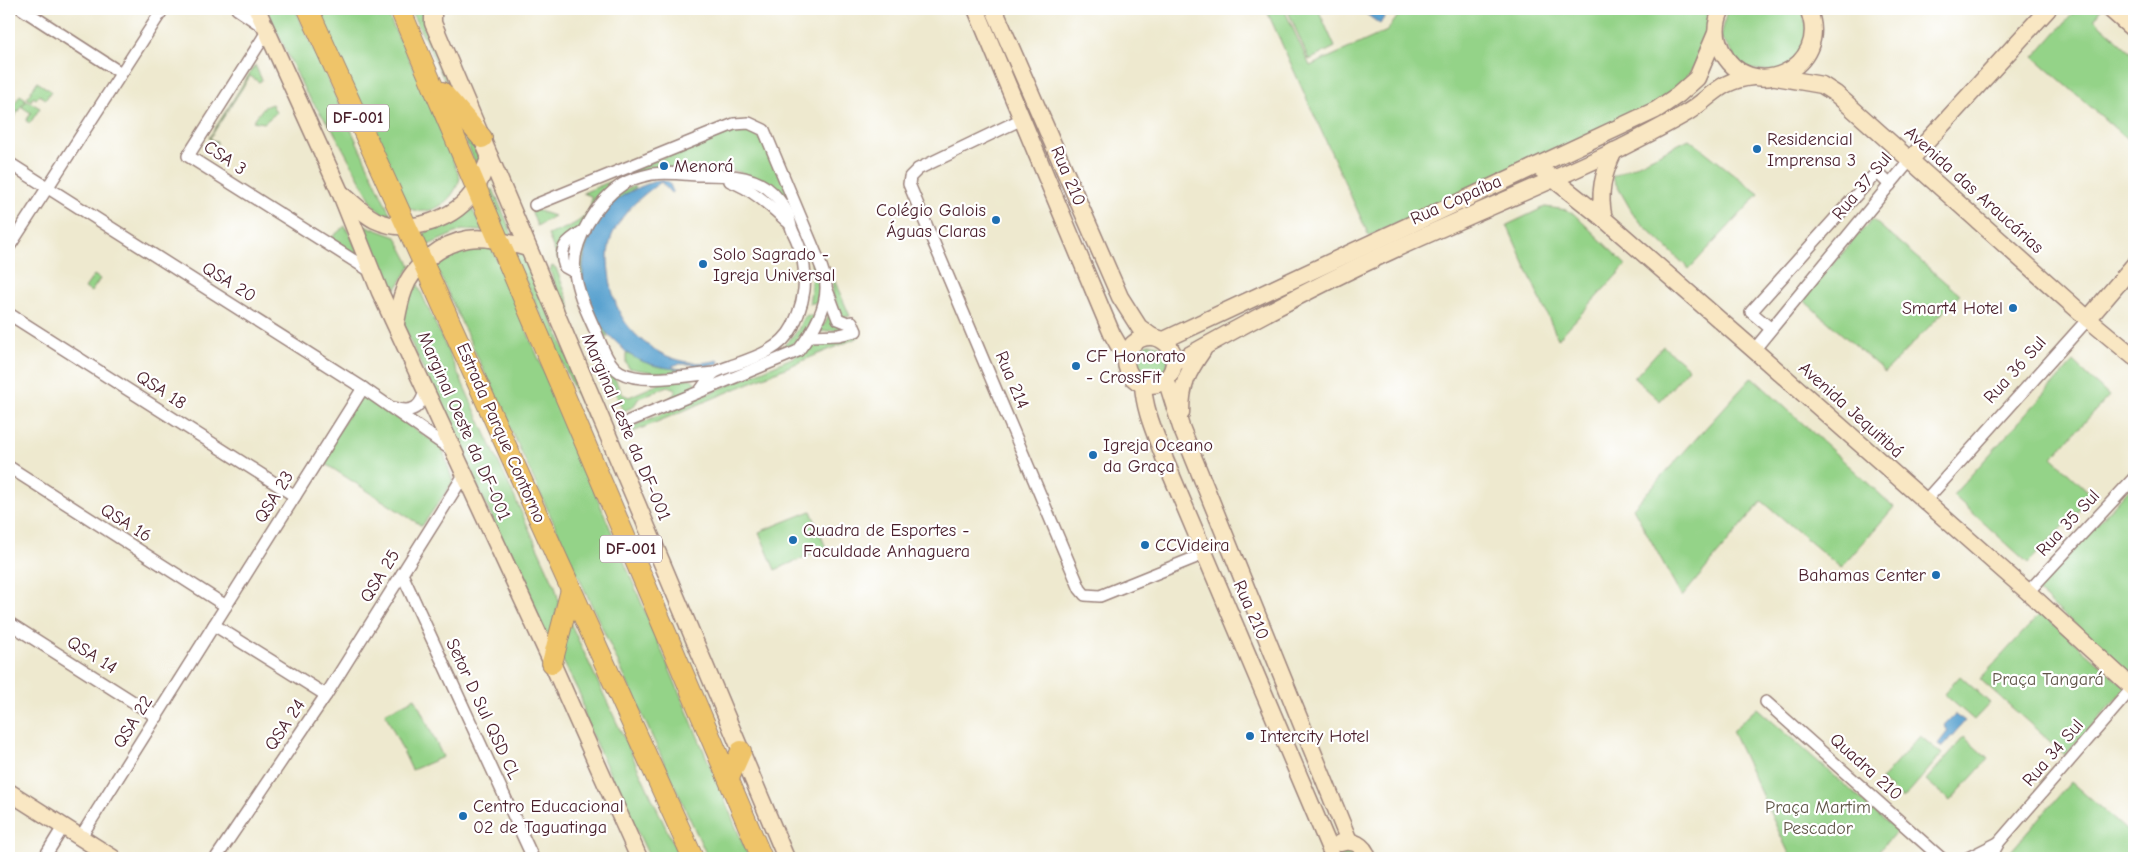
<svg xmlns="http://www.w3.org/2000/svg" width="2143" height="867" font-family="'Comic Neue',sans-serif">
<rect width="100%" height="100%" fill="#fff"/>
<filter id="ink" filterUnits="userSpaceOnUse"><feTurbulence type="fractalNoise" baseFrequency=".02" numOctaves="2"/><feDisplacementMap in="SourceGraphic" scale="10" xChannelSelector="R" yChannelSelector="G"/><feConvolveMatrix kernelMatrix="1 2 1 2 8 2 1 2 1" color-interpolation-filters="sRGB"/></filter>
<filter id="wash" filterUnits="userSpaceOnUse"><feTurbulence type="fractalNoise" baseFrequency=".0096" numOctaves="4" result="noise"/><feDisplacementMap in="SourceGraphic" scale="20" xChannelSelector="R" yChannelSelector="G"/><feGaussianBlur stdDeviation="1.12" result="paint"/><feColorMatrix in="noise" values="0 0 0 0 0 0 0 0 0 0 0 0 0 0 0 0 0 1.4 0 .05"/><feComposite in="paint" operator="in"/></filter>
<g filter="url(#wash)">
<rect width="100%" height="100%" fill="#eee9cf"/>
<g fill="#94d388" stroke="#6f795a">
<path d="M 266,9 L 295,9 L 393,220 L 382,214 L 374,206 L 334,132 L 306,93 Z"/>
<path d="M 315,9 L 385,9 L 424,90 L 460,178 C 454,200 432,219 408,208 Z"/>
<path d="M 410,9 L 424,9 L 424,27 L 449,85 L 447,86 Z"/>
<path d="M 1266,9 L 1284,9 L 1310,66 L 1387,31 L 1403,9 L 1709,9 C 1715,35 1698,65 1681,84 C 1672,93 1659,100 1649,108 L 1369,236 Z"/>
<path d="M 1287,9 L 1318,9 L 1335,47 L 1309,60 Z"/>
<path d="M 1727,9 L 1803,9 L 1808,43 L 1782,72 L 1744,69 L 1721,38 Z"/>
<path d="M 2077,9 L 2101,9 L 2094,19 L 2134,55 L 2134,145 L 2034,57 Z"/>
<path d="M 255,65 L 262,80 L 259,82 L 250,76 L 210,138 L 218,143 L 217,144 L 209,138 Z"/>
<path d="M 37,82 L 51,91 L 46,99 L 39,95 L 36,99 L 33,97 L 31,101 L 27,98 Z"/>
<path d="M 20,95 L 26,99 L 9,125 L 9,120 L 14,112 L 11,109 Z"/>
<path d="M 26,100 L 40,108 L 30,123 L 26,121 L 31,113 L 22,107 Z"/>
<path d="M 272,104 L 276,113 L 264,123 L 253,121 L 264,107 Z"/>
<path d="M 451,108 C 465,128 481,147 479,171 Z"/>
<path d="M 740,129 L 750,131 L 766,144 L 799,216 L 742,173 L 729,169 L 649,170 L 628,175 L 627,173 L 729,130 Z"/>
<path d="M 1689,139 L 1759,194 L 1689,269 L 1635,217 L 1612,177 Z"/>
<path d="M 609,182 L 612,186 L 596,204 L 560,264 L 548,235 C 565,228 595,220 591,196 L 583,193 Z"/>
<path d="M 634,186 L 635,188 C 593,211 572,257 588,304 C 592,317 603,325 608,337 L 606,338 L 596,325 L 583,297 L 582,279 L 578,274 L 580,256 L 588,228 L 595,216 L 612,198 L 623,190 Z"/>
<path d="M 493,189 L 513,236 L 504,234 L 487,194 Z"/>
<path d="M 471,206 L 483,231 L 462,230 L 426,246 L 420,236 Z"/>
<path d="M 1545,207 L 1567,210 L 1574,214 L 1626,265 L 1558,339 L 1507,225 Z"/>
<path d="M 536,210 L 554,216 L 537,226 L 532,212 Z"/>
<path d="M 1872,219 L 1960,295 L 1885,372 L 1802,299 Z"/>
<path d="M 358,223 L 396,237 L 411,266 L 391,296 Z"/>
<path d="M 345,226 L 363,260 L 331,238 Z"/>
<path d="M 475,244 L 492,248 L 749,858 L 708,858 L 436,267 L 433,260 L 445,251 Z"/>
<path d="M 522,249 L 592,414 L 587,417 L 513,254 Z"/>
<path d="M 812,255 C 819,271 823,286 817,302 L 809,304 L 811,290 Z"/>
<path d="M 552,266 L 556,268 L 570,305 L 570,314 L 563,307 L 550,271 Z"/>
<path d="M 94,275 L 100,279 L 91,292 L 85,288 Z"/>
<path d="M 832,275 L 850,316 L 846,317 L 843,316 L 833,296 Z"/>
<path d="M 415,279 L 555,586 L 559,602 L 549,641 L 400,319 Z"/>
<path d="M 828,308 L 854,328 L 818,332 L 821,326 L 825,324 L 830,312 L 827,312 Z"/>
<path d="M 807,315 L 812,316 L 813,319 C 803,335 795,344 778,352 L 798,330 L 802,320 Z"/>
<path d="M 857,332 L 859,337 L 633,432 L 631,427 L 794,357 L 807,349 L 815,341 Z"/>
<circle cx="1151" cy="361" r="17"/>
<path d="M 1663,346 L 1689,368 L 1660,401 L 1634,378 Z"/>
<path d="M 626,353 L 656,366 L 688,370 C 668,375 649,372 629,368 L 626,363 Z"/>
<path d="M 2073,362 L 2109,396 L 2052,457 L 2093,496 L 2028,563 L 1953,495 Z"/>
<path d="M 608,364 L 622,394 L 629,397 L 663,382 L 690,378 L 698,385 L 698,388 L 669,399 L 675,393 L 675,389 L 668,386 L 639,398 L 633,407 L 623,411 L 604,365 Z"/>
<path d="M 1752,377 L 1894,507 L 1841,568 L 1762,501 L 1682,597 L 1633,508 Z"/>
<path d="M 361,394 L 442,447 L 453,482 L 422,526 L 321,461 Z"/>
<path d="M 2134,483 L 2134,677 L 2037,591 Z"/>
<path d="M 811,511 L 826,548 L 775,570 L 759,532 Z"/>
<path d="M 2041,613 L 2126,688 L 2065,755 L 1980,679 Z"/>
<path d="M 568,618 L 680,858 L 650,858 L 587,725 L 581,697 L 560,655 Z"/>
<path d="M 1960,676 L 1990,703 L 1974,720 L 1944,694 Z"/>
<path d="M 415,698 L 443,757 L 412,770 L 385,713 Z"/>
<path d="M 1757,708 L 1897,831 L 1872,858 L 1791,858 L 1732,731 Z"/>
<path d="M 1920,736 L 1942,754 L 1903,799 L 1881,780 Z"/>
<path d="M 1964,737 L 1988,759 L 1950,801 L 1926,780 Z"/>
<path d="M 2071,782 L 2134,837 L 2134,846 L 2123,858 L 2005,858 Z"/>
<path d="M 1347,851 L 1355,854 L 1359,858 L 1336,858 L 1339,854 Z"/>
</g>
<g fill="#58a1cf" stroke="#51607d">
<path d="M 1359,9 L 1389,9 L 1380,24 Z"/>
<path d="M 658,180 L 669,182 L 673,192 L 671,193 L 661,182 C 643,194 624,211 614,231 C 608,243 607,258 609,272 C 611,289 615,307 625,322 C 646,351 683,370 718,360 L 719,361 L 718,364 L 694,369 L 692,364 L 678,364 L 672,366 L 675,368 L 689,370 C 670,369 647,366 630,355 C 625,352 621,346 616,342 C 609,335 601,328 596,320 C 575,287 580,239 606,210 C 620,194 639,187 658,180 Z"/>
<path d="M 1955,714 L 1965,721 L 1942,747 L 1938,744 L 1948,731 L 1944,725 Z"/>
</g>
</g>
<g filter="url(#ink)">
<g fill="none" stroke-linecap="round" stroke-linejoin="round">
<defs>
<g id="street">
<path d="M 22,9 L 121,73"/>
<path d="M 237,9 L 268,30 L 188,156 L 372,272"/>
<path d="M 1022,119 L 918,169 L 910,177 L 909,184 L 1080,589 L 1085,595 L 1100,596 L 1204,554"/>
<path d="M 9,163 L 363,388 L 453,451"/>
<path d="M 730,181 C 754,190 770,206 789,223"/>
<path d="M 535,205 L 734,124 L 749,123 L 764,130 L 821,266 C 823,272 826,279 826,286 C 827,309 812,333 798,351 L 629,421"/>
<path d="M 9,247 L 163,9"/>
<path d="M 574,272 L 565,267 C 557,246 569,240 585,230"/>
<path d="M 9,314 L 295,496"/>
<path d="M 1770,328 L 1751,312 L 1877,172 L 1890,185"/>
<path d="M 810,336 L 839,335 L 856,331 L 852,322 L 848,323 L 838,319 L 827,290"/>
<path d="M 1754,350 L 1911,159"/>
<path d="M 700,391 C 704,386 709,377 714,373 C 718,370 726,368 731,366 C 754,358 781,350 793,326 C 808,295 809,263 793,232 C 790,226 790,220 788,214 C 784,205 775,194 767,188 C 747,174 721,175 697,175 C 683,174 666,172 652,174 C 643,176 630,179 623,184 C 598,200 570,243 575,273 C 578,294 587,312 595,330 C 601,344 607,364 620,372 C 642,385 689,375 714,373"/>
<path d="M 394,408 C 414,414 421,407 426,388"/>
<path d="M 9,467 L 226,606"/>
<path d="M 1925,501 L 2088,319"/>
<path d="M 402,574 L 533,858"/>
<path d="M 2028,592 L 2134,478"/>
<path d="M 9,623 L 157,717"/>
<path d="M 214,625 L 326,695"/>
<path d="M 1766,702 L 1941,858"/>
<path d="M 80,838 L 363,388"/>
<path d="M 44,858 L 63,827"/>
<path d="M 216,858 L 326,695 L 464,475"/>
<path d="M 1968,858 L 1998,843"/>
<path d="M 1990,858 L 1999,842 L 2134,686"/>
</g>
<g id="secondary">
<path d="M 257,9 L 340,192 L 380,292 L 552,663 L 639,858"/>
<path d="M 433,9 L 433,23 L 436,30 L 638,506 L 786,858"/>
<path d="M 976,9 L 1101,308 L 1112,334 L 1126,358"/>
<path d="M 994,9 L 1120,297 L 1139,327 L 1151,336"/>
<path d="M 1722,9 C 1715,22 1715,36 1721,49 C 1748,107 1834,68 1808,9"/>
<path d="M 2110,9 L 2134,30"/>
<path d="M 1776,77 L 1822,85 L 1836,94 L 2088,319 L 2134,357"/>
<path d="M 1911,159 L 2048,9"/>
<path d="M 1537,166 L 1604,219 L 1754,350 L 2028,592 L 2134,689"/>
<path d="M 342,194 C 352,202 363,214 375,220 C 409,236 456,220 476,188 C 482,178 485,167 490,157"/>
<path d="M 1604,219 C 1598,193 1603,174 1614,151"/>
<path d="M 2088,319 L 2134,265"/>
<path d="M 396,323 C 398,312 400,300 404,290 C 412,266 443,243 468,239 C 488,236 509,243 528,248"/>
<circle cx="1150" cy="361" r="24"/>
<path d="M 1164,340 L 1656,110 L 1678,95 L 1697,78 L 1716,33"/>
<path d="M 1175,363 C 1246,323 1319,284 1393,250 C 1469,215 1546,184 1621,148 C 1644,136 1666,125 1688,112 C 1713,96 1720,80 1753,77"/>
<path d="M 1166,379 L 1181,427 L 1349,841"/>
<path d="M 1143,384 C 1144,411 1156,435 1165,460 L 1330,849"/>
<path d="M 1181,413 C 1181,385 1187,373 1203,350"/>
<path d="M 9,792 L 113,858"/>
<path d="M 1340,843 C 1353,839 1364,845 1368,858"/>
</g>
<g id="highway">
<path d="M 308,9 C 438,291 564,575 693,858"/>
<path d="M 400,9 L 762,858"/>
<path d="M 442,92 L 482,138"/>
<path d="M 552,663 L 571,590"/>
<path d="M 729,778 L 741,751"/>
</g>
</defs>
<use href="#street" stroke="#9c847d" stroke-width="14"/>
<use href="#secondary" stroke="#9c847d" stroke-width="19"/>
<use href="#highway" stroke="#9c847d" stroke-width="22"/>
<use href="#street" stroke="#fff" stroke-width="11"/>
<use href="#secondary" stroke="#f9e7c3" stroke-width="16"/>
<use href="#highway" stroke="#efc469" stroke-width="20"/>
</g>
</g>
<g fill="#1f6fb2" stroke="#fff" stroke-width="2">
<circle cx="1757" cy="149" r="5"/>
<circle cx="664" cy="166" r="5"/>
<circle cx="996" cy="220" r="5"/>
<circle cx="703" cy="264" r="5"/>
<circle cx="2013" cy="308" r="5"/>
<circle cx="1076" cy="366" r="5"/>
<circle cx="1093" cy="455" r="5"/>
<circle cx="793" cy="540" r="5"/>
<circle cx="1145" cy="545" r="5"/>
<circle cx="1936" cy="575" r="5"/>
<circle cx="1250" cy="736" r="5"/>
<circle cx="463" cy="816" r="5"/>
</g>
<g text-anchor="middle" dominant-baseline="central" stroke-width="4.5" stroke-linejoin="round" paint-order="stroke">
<g fill="#fff" stroke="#80626b" stroke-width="1">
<rect x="327" y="104.5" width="62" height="27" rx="4"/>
<rect x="600" y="535.5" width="62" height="27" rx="4"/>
</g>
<g font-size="16" font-weight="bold" fill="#4a1f2b">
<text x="358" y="118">DF-001</text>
<text x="631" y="549">DF-001</text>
</g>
<g font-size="18" fill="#4a1f2b" stroke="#fff" text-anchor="start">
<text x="1767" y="139">Residencial<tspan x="1767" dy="21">Imprensa 3</tspan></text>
<text x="674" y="166">Menorá</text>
<text x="986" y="210" text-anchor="end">Colégio Galois<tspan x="986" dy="21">Águas Claras</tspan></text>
<text x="713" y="254">Solo Sagrado -<tspan x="713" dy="21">Igreja Universal</tspan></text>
<text x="2003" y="308" text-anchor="end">Smart4 Hotel</text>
<text x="1086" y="356">CF Honorato<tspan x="1086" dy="21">- CrossFit</tspan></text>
<text x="1103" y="445">Igreja Oceano<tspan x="1103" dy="21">da Graça</tspan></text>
<text x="803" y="530">Quadra de Esportes -<tspan x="803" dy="21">Faculdade Anhaguera</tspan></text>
<text x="1155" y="545">CCVideira</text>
<text x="1926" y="575" text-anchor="end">Bahamas Center</text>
<text x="1260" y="736">Intercity Hotel</text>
<text x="473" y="806">Centro Educacional<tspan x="473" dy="21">02 de Taguatinga</tspan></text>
</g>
<g font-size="18" fill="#4a1f2b" stroke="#fff">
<text transform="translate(225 158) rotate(34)">CSA 3</text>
<text transform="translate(1068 176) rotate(67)">Rua 210</text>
<text transform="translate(1862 186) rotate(-50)">Rua 37 Sul</text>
<text transform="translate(1974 190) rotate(42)">Avenida das Araucárias</text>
<text transform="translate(1456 200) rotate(-24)">Rua Copaíba</text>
<text transform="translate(229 282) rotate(32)">QSA 20</text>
<text transform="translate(2015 370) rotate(-48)">Rua 36 Sul</text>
<text transform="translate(1012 380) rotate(67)">Rua 214</text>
<text transform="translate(161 390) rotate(33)">QSA 18</text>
<text transform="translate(1851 410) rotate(42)">Avenida Jequitibá</text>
<text transform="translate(464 426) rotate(66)">Marginal Oeste da DF-001</text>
<text transform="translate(626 427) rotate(67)">Marginal Leste da DF-001</text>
<text transform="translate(501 433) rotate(66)">Estrada Parque Contorno</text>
<text transform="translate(274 497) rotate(-58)">QSA 23</text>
<text transform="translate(126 523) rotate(32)">QSA 16</text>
<text transform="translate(2068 523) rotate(-47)">Rua 35 Sul</text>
<text transform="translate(380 576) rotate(-58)">QSA 25</text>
<text transform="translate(1251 610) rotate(66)">Rua 210</text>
<text transform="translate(92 655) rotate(32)">QSA 14</text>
<text transform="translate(483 709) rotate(65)">Setor D Sul QSD CL</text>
<text transform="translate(133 722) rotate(-58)">QSA 22</text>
<text transform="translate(285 725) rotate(-56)">QSA 24</text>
<text transform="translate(2053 753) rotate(-49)">Rua 34 Sul</text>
<text transform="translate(1866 767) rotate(42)">Quadra 210</text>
</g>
<g font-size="18" fill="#605547" stroke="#fff">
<text x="2048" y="679">Praça Tangará</text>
<text x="1818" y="807">Praça Martim<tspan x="1818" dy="21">Pescador</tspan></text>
</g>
</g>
<rect width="2143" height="867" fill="none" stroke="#fff" stroke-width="30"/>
</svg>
